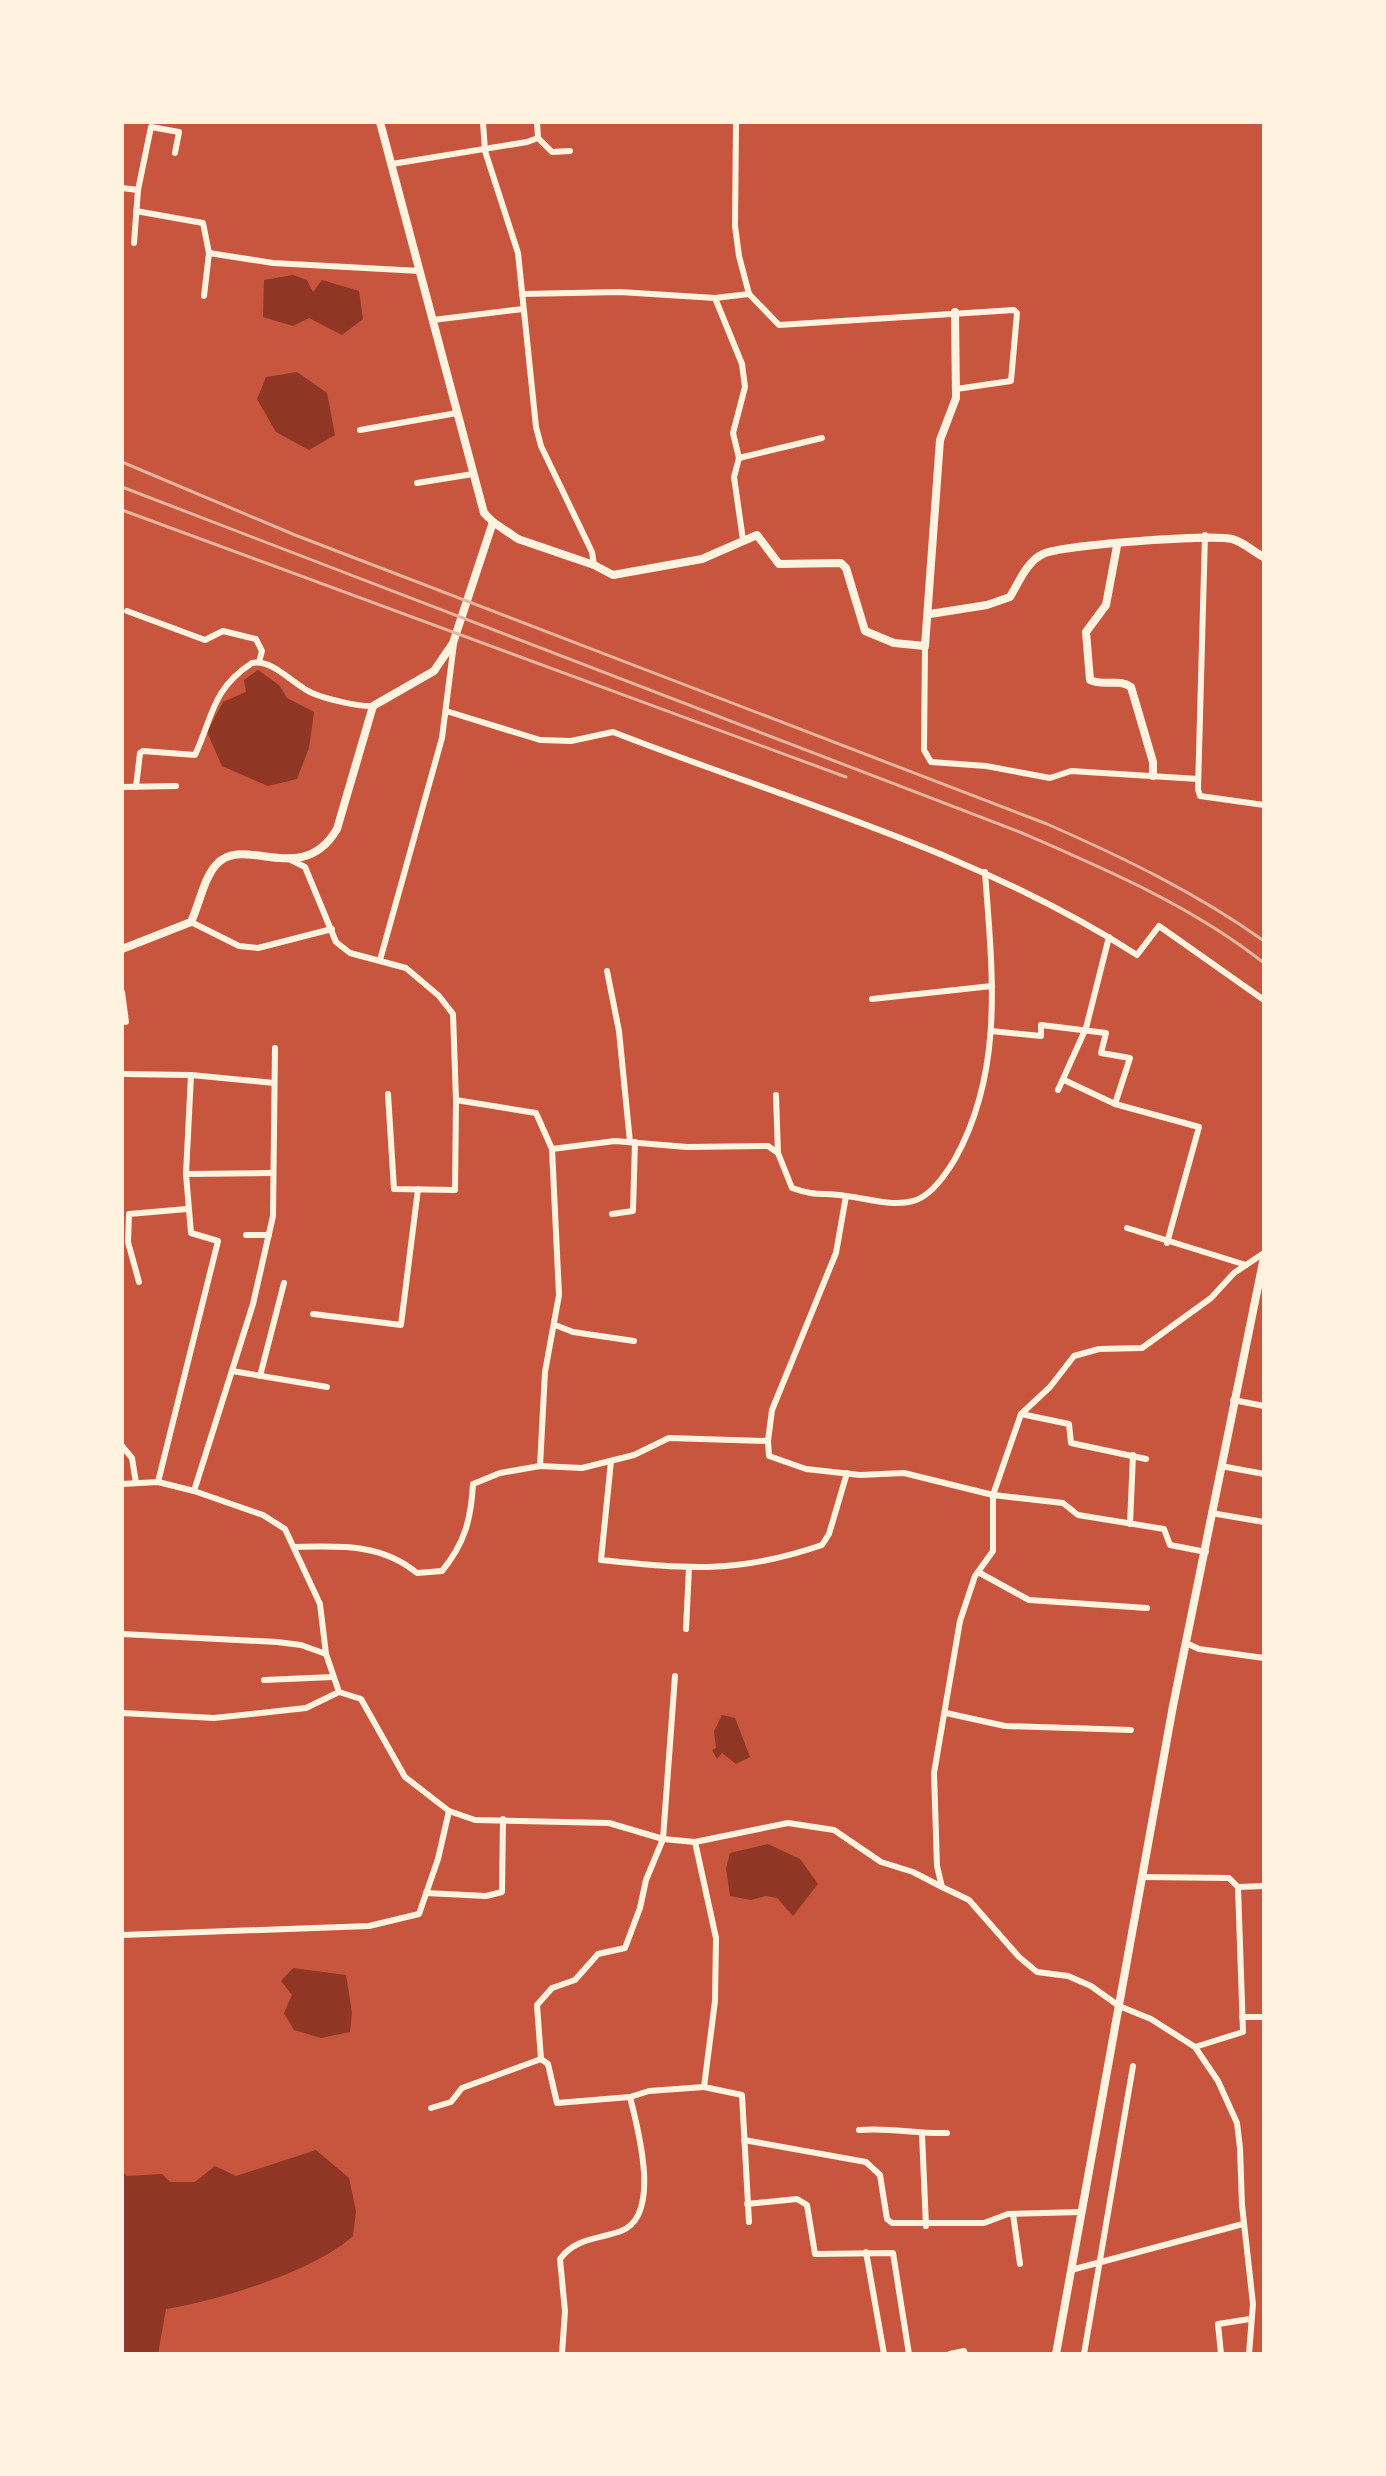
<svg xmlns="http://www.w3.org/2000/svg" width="1386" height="2476" font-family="'Source Sans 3',sans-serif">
<rect width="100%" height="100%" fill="#c8553d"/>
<g fill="#8f3625">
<path d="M 293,275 L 307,280 L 313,292 L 322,280 L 359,291 L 363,319 L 342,335 L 309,318 L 293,326 L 263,317 L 264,280 Z"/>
<path d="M 297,372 L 327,393 L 335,435 L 309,450 L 276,432 L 257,399 L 266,377 Z"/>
<path d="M 258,670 L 279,685 L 287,698 L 314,712 L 309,748 L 297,779 L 268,786 L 222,766 L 207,732 L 223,702 L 246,692 L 244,680 Z"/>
<path d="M 722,1715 L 735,1718 L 750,1757 L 736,1764 L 722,1753 L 717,1759 L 712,1750 L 716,1748 L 714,1731 Z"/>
<path d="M 768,1844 L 800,1859 L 818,1884 L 793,1916 L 777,1898 L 766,1896 L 751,1900 L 730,1896 L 726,1868 L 730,1853 Z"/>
<path d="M 293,1968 L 346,1975 L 352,2013 L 350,2032 L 321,2038 L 294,2030 L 284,2013 L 292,1995 L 281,1981 Z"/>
<path d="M 316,2150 L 349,2178 L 356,2211 L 353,2236 C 315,2271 217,2301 166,2309 L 158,2354 L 122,2354 L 122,2172 L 127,2176 L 162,2174 L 170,2182 L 195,2182 L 215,2166 L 236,2176 Z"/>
</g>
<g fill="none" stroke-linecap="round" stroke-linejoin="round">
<g stroke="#fff3e0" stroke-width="6">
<path d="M 483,122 L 485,151 L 518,253 L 536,427 L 541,446 L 592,552 L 594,565"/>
<path d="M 736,122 L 735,226 L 739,256 L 749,294 L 779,325 L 1014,310 L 1017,313 L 1011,381 L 956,389"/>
<path d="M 538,138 L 552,152 L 570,151"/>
<path d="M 392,164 L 527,142 L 538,138 L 537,122"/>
<path d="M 122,188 L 138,190 L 151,127 L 179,132 L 175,153"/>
<path d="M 136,211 L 203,223 L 209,253 L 204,296"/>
<path d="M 134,243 L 138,190"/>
<path d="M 209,253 L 273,263 L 420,271"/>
<path d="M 522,294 L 620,292 L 715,298 L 749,294"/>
<path d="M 715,298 L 742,364 L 745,387 L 733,433 L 739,458 L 734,477 L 743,540"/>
<path d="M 433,320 L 523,309"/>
<path d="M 360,430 L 457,413"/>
<path d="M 739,458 L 822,438"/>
<path d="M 417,483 L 473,474"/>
<path d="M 1205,535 L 1198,789 L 1200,796 L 1264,805"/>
<path d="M 127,611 L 205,640 L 223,631 L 256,639 L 262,651 L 259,662"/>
<path d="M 925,646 L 924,750 L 931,762 L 986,766 L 1050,778 L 1071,771 L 1198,779"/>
<path d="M 446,711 L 540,740 L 571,741 L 613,732 C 790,801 976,851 1137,955 L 1159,926 L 1264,1000"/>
<path d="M 122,787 L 176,786"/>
<path d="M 136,787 L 140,753 L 143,751 L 195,755 C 213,716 212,689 252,663 C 274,659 293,685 312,693 C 326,699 359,707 373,706"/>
<path d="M 289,859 L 305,867 L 336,942 L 350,953 L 406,968 L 439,996 L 453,1014 L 456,1100 L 536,1113 L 552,1149 L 615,1141 L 687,1147 L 768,1146 L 778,1153 L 792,1188 C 817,1197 823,1192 846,1196 C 866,1198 892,1207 913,1201 C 930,1197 946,1174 955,1159 C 1005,1069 992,970 985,872"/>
<path d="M 191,922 L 239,946 L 258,948 L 332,929"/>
<path d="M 380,960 L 442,738 L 454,643"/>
<path d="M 607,971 L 619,1031 L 630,1142"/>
<path d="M 122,992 L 126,1022"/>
<path d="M 872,999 L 992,986"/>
<path d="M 991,1031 L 1041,1036 L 1041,1025 L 1106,1033 L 1101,1053 L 1130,1058 L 1115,1104"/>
<path d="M 275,1048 L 273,1216 L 253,1304 L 194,1491 L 263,1515 L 285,1529 L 320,1604 L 326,1654"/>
<path d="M 122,1074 L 191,1075 L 274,1083"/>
<path d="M 1064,1080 L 1115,1104 L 1199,1127 L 1167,1243"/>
<path d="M 1058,1090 L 1086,1028 L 1109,937"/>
<path d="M 388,1094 L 394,1189 L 455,1190 L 456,1100"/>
<path d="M 776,1095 L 778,1153"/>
<path d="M 186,1174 L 271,1173"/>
<path d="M 612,1214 L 633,1211 L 635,1142"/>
<path d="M 1127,1228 L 1246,1265"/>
<path d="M 246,1235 L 269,1235"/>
<path d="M 139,1282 L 128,1242 L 129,1214 L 187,1209"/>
<path d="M 313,1314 L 401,1325 L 418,1189"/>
<path d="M 555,1325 L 573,1332 L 634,1341"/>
<path d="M 232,1371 L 327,1387"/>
<path d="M 260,1376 L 284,1283"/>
<path d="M 1233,1400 L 1264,1406"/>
<path d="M 1021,1414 L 1069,1424 L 1071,1443 L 1146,1459"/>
<path d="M 768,1441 L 772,1410 L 836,1253 L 846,1196"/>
<path d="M 122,1446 L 132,1458 L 136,1483"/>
<path d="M 611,1461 L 601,1560 C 688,1569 738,1574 822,1545 L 829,1534 L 847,1473"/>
<path d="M 540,1466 L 545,1372 L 559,1295 L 552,1149"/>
<path d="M 1221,1466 L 1264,1474"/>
<path d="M 158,1482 L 218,1241 L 191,1233 L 186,1174 L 191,1075"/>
<path d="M 122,1484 L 158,1482 L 194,1491"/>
<path d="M 1211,1513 L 1264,1522"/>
<path d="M 1130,1524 L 1133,1455"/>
<path d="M 295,1547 C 339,1546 381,1543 417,1573 L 442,1571 C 465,1543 471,1519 473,1484 L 500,1473 L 540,1466 L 582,1468 L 634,1455 L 669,1438 L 768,1441 L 769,1456 L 806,1469 L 860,1475 L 904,1473 L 993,1495 L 1021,1414 L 1050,1387 L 1074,1356 L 1099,1349 L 1142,1348 L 1211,1298 L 1234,1273 L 1264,1253"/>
<path d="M 1206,1552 L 1170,1545 L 1164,1529 L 1078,1515 L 1063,1503 L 993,1495 L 993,1551 L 975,1576 L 960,1621 L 934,1773 L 937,1866 L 942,1887 L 969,1900 L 1019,1957 L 1037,1972 L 1068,1976 L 1091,1986 L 1119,2006 L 1151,2019 L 1195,2047 L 1218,2081 L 1237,2123 L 1240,2148 L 1242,2205 L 1253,2304 L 1249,2354"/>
<path d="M 978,1572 L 1029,1600 L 1147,1608"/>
<path d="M 686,1629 L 689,1568"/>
<path d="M 122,1634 L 277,1642 L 301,1645 L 326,1654 L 339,1692 L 361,1699 L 405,1777 L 449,1811 L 475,1820 L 609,1823 L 663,1839 L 695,1842 L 788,1823 L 834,1830 L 881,1862 L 913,1872 L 942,1887"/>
<path d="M 1186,1643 L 1199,1649 L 1264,1658"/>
<path d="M 264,1680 L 333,1677"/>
<path d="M 122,1713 L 214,1718 L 306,1708 L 339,1692"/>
<path d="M 946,1713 L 1005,1726 L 1131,1730"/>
<path d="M 1142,1877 L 1229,1878 L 1238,1887 L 1243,2032 L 1195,2047"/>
<path d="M 1238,1887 L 1264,1886"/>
<path d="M 426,1893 L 486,1896 L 502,1892 L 503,1819"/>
<path d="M 122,1935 L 369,1926 L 419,1914 L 438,1859 L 449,1811"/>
<path d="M 1242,2017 L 1264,2017"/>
<path d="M 704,2087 L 742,2095 L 749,2222"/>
<path d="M 630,2097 L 557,2103 L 548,2064 L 541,2059 L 537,2005 L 552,1988 L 575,1980 L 598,1954 L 625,1948 L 640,1908 L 646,1880 L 663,1839 L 675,1676"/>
<path d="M 431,2108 L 451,2102 L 462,2088 L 541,2059"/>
<path d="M 859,2130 C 889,2127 916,2134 947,2133"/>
<path d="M 922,2134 L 926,2226"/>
<path d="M 744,2140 L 866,2162 L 880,2175 L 887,2219 L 892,2223 L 984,2223 L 1008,2214 L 1081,2212"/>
<path d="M 747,2204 L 797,2199 L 807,2205 L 815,2254 L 893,2253 L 909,2354"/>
<path d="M 1013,2214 L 1020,2264"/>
<path d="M 866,2252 L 884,2354"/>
<path d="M 1071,2270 L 1243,2224"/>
<path d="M 562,2354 L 565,2311 L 560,2259 C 575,2238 599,2239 621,2231 C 662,2216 638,2129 630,2097 L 649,2091 L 704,2087 L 715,2001 L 716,1938 L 695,1842"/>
<path d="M 950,2354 L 964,2351 L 965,2354"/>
<path d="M 1084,2354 L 1133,2066"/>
<path d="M 1221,2354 L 1218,2324 L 1250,2319"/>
</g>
<g stroke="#fff3e0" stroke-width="8">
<path d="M 493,522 L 518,539 L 594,565 L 613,575 L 702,559 L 757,535 L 779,564 L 841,563 L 846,568 L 865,631 L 894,643 L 925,646 L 940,440 L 956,398 L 955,312"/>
<path d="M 1117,546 L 1106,605 L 1086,632 L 1090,680 C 1104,687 1119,678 1131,687 L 1153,762 L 1153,776"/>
<path d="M 930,614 L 987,605 L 1010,597 C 1018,584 1027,561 1043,554 C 1061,545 1212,534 1232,539 C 1244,542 1253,552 1264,557"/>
<path d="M 122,949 L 191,922 C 199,905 204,878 216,865 C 243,833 302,889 337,829 L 373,706 L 434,671 L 453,643 L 493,522 L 484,513 L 380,122"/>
<path d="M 1056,2354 L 1173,1706 L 1264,1257"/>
</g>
<g stroke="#e9b49f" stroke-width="3">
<path d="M 122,462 L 295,535 L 1047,824 C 1122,857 1197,893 1264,941"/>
<path d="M 122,487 L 1022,833 C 1105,869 1192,906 1264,963"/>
<path d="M 122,510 L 846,777"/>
</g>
</g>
<rect width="1386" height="2476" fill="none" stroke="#fff3e0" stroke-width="248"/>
</svg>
